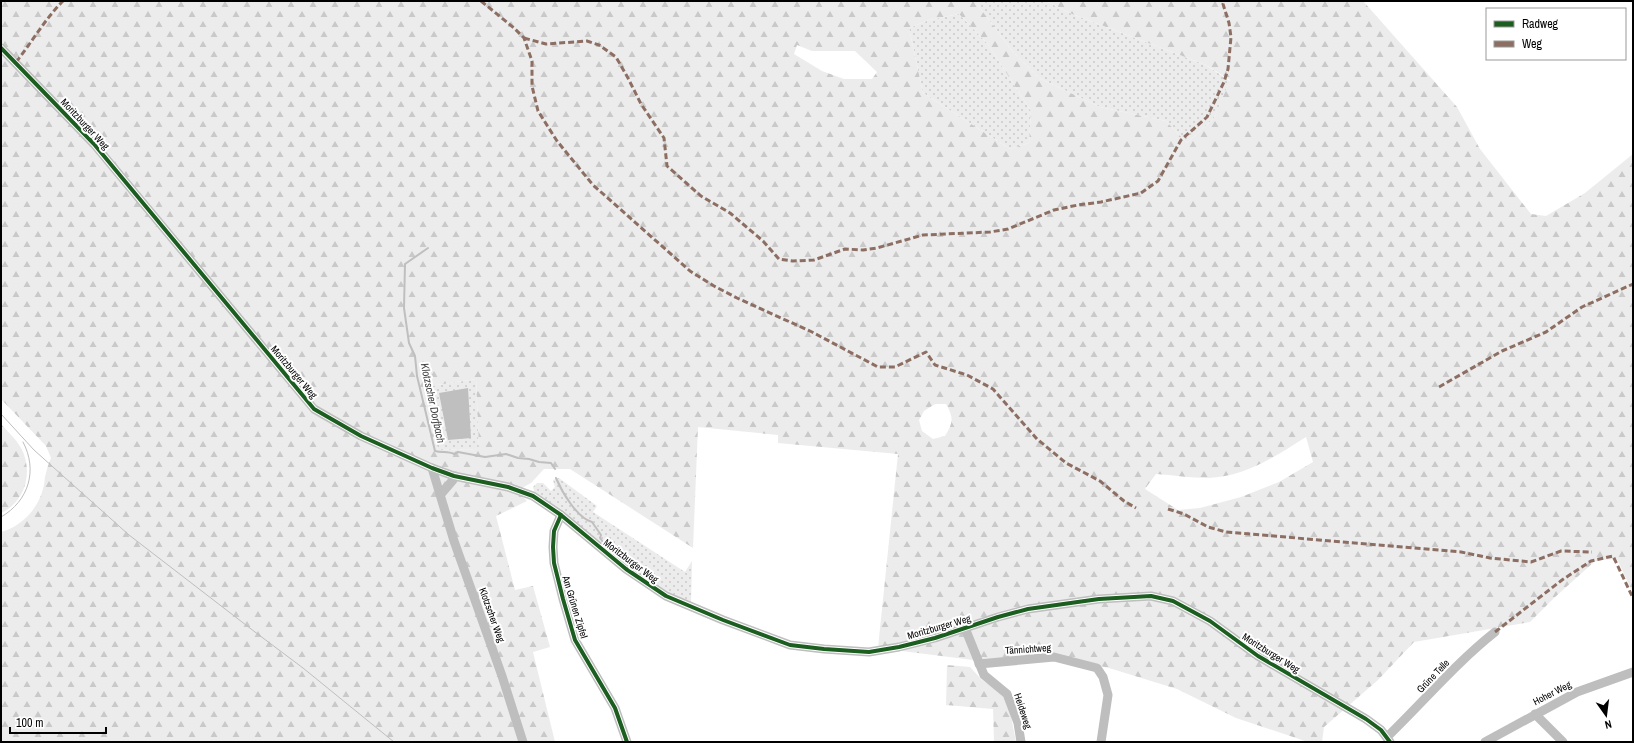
<svg xmlns="http://www.w3.org/2000/svg" width="1634" height="743" font-family="'Archivo Narrow',sans-serif">
<defs>
<pattern id="grass-dots" width="8" height="8" patternUnits="userSpaceOnUse"><rect width="8" height="8" fill="#ececec"/><path d="M2 2h.1M6 6h.1" fill="none" stroke="#c9c9c9" stroke-width="1.8" stroke-linecap="round"/></pattern>
<pattern id="forest-firs" width="22" height="20" patternUnits="userSpaceOnUse"><rect width="22" height="20" fill="#ececec"/><path d="M5 1l3.5 6h-7zM16 11l3.5 6h-7z" fill="#c9c9c9"/></pattern>
</defs>
<rect width="100%" height="100%" fill="#fff"/>
<g fill="url(#grass-dots)">
<path d="M 981,1 L 1046,1 L 1072,14 L 1206,65 L 1230,81 L 1214,118 L 1187,143 L 1166,121 L 1100,107 L 1039,78 L 1013,52 L 977,4 Z"/>
<path d="M 959,14 L 987,43 L 1031,111 L 1029,143 L 1010,149 L 923,93 L 909,28 L 929,20 Z"/>
<path d="M 476,379 L 479,449 L 438,450 L 424,387 Z"/>
<path d="M 559,478 L 597,506 L 593,512 L 685,572 L 692,561 L 691,605 L 675,598 L 610,553 L 614,548 L 605,541 L 600,544 L 535,494 L 533,487 L 537,483 L 543,483 L 551,491 L 555,487 L 553,480 Z"/>
</g>
<g fill="url(#forest-firs)" fill-rule="evenodd">
<path d="M 1,1 L 981,1 L 977,4 L 1013,52 L 1039,78 L 1100,107 L 1166,121 L 1187,143 L 1214,118 L 1230,80 L 1206,65 L 1072,14 L 1046,1 L 1363,1 L 1457,107 L 1480,149 L 1531,214 L 1546,216 L 1585,193 L 1633,154 L 1633,593 L 1617,559 L 1601,560 L 1594,562 L 1554,598 L 1530,622 L 1414,642 L 1378,680 L 1324,727 L 1322,742 L 1308,742 L 1236,718 L 1177,689 L 1109,668 L 1054,656 L 981,661 L 878,648 L 898,454 L 778,443 L 778,435 L 698,427 L 693,548 L 570,469 L 544,469 L 531,483 L 522,488 L 519,493 L 527,501 L 496,516 L 515,590 L 533,586 L 550,647 L 533,652 L 555,742 L 1,742 L 1,532 C 21,527 38,509 43,489 C 45,484 44,478 46,473 C 47,468 49,463 51,458 L 46,446 L 1,399 ZM 959,14 L 987,43 L 1031,111 L 1029,143 L 1010,149 L 923,93 L 909,28 L 929,20 ZM 797,45 L 812,51 L 855,51 L 877,72 L 872,79 L 844,79 L 822,71 L 794,54 ZM 476,379 L 479,449 L 438,450 L 424,387 ZM 935,404 L 946,404 C 954,418 953,423 945,436 L 933,439 L 922,431 L 919,420 L 924,411 ZM 1306,437 L 1313,462 L 1279,482 L 1241,497 L 1200,508 L 1178,510 L 1145,489 L 1156,474 C 1173,475 1191,478 1208,478 C 1245,477 1276,456 1306,437 Z"/>
<path d="M 1,424 C 8,432 16,439 21,448 C 34,471 25,503 1,513 Z"/>
<path d="M 947,665 L 970,667 L 982,680 L 1000,692 L 1009,706 L 1016,742 L 994,742 L 993,709 L 946,705 Z"/>
</g>
<path fill="#bfbfbf" d="M 468,388 L 471,438 L 448,440 L 439,393 Z"/>
<g fill="none" stroke-linecap="round" stroke-linejoin="round">
<g stroke="#bfbfbf" stroke-width="2">
<path d="M 428,248 L 405,264 L 404,308 L 409,343 L 415,356 L 417,376 L 435,451 C 442,453 448,451 454,454 L 458,452 L 485,457 L 506,454 L 518,458 L 529,459 L 539,462 L 551,463 L 555,469"/>
<path d="M 556,478 C 562,492 577,518 592,522 L 601,535 L 600,538 L 603,542"/>
</g>
<g stroke="#bebebe" stroke-width="9">
<path d="M 1,48 L 94,144 L 314,409 L 361,436 L 432,468 L 454,476 L 508,487 L 533,496 L 561,515 L 626,569 L 666,596 L 723,620 L 790,645 L 824,649 L 869,652 L 899,647 L 935,638 L 998,617 L 1028,609 L 1099,599 L 1151,596 L 1173,601 L 1210,621 L 1258,656 L 1366,719 L 1381,730 L 1390,742"/>
<path d="M 432,468 L 454,541 L 502,676 L 523,742"/>
<path d="M 441,494 L 453,480 L 454,476"/>
<path d="M 561,515 L 554,531 L 553,547 L 554,563 L 563,599 L 575,640 L 615,708 L 627,742"/>
<path d="M 965,628 L 984,675 L 1007,694 L 1018,723 L 1021,742"/>
<path d="M 979,664 L 1054,657 L 1097,668 L 1103,677 L 1108,695 L 1101,742"/>
<path d="M 1535,714 L 1563,742"/>
<path d="M 1387,737 C 1423,702 1456,663 1495,632"/>
<path d="M 1485,742 L 1577,692 L 1633,672"/>
</g>
<g stroke="#bebebe" stroke-width="1">
<path d="M 1,414 L 34,450 L 129,535 L 255,632 L 303,668 L 394,742"/>
<path d="M 1,517 C 29,501 38,470 23,442"/>
</g>
<g stroke="#8d6e63" stroke-width="3" stroke-dasharray="6 3" stroke-linecap="butt">
<path d="M 481,1 L 514,28 L 524,38 L 532,61 L 532,86 L 538,111 L 557,141 L 593,185 L 690,271 L 714,286 L 737,298 L 812,332 L 878,367 L 895,367 L 926,352 L 935,365 L 967,375 L 993,389 L 1037,439 L 1066,463 L 1100,481 L 1124,501 L 1136,508"/>
<path d="M 524,38 L 546,44 L 587,41 L 599,45 L 616,57 L 628,78 L 641,104 L 664,138 L 667,166 L 701,196 L 730,213 L 763,241 L 779,259 L 793,261 L 814,260 L 845,249 L 863,250 L 877,248 L 923,235 L 990,232 L 1008,229 L 1054,210 L 1078,205 L 1101,202 L 1141,193 L 1158,181 L 1181,140 L 1207,117 L 1224,82 L 1228,69 L 1231,37 L 1229,23 L 1223,4 L 1224,1"/>
<path d="M 16,62 C 32,42 45,19 63,1"/>
<path d="M 1439,387 L 1502,351 L 1546,332 L 1582,307 L 1633,284"/>
<path d="M 1168,509 L 1184,514 L 1208,527 L 1226,532 L 1461,552 L 1490,558 L 1531,562 L 1561,551 L 1592,552"/>
<path d="M 1495,632 L 1562,580 L 1591,561 L 1613,556 L 1633,598"/>
</g>
<defs>
<g id="cycleway">
<path d="M 1,48 L 94,144 L 314,409 L 361,436 L 432,468 L 454,476 L 508,487 L 533,496 L 561,515 L 626,569 L 666,596 L 723,620 L 790,645 L 824,649 L 869,652 L 899,647 L 935,638 L 998,617 L 1028,609 L 1099,599 L 1151,596 L 1173,601 L 1210,621 L 1258,656 L 1366,719 L 1381,730 L 1390,742"/>
<path d="M 561,515 L 554,531 L 553,547 L 554,563 L 563,599 L 575,640 L 615,708 L 627,742"/>
</g>
</defs>
<use href="#cycleway" stroke="#fff" stroke-width="6"/>
<use href="#cycleway" stroke="#1b5e20" stroke-width="4"/>
</g>
<g text-anchor="middle" dominant-baseline="central" stroke-width="4" stroke-linejoin="round" paint-order="stroke">
<g font-size="10" fill="#000" stroke="#fff">
<text transform="translate(85 124) rotate(47)">Moritzburger Weg</text>
<text transform="translate(294 372) rotate(50)">Moritzburger Weg</text>
<text transform="translate(631 561) rotate(37)">Moritzburger Weg</text>
<text transform="translate(575 607) rotate(73)">Am Grünen Zipfel</text>
<text transform="translate(492 615) rotate(70)">Klotzscher Weg</text>
<text transform="translate(939 627) rotate(-16)">Moritzburger Weg</text>
<text transform="translate(1028 649) rotate(-4)">Tännichtweg</text>
<text transform="translate(1271 653) rotate(32)">Moritzburger Weg</text>
<text transform="translate(1433 676) rotate(-46)">Grüne Telle</text>
<text transform="translate(1552 693) rotate(-27)">Hoher Weg</text>
<text transform="translate(1023 711) rotate(72)">Heideweg</text>
</g>
<g font-size="11" font-style="italic" fill="#444" stroke="#fff">
<text transform="translate(433 403) rotate(78)">Klotzscher Dorfbach</text>
</g>
</g>
<rect width="1634" height="743" fill="none" stroke="#000000" stroke-width="4"/>
<rect x="1486" y="8" width="140" height="52" fill="#ffffff" stroke="#999999"/>
<rect x="1494" y="21" width="20" height="6" fill="#1b5e20" stroke="#999999"/>
<text x="1522" y="28" font-size="12" fill="#000000">Radweg</text>
<rect x="1494" y="41" width="20" height="6" fill="#8d6e63" stroke="#999999"/>
<text x="1522" y="48" font-size="12" fill="#000000">Weg</text>
<g transform="translate(1606 715) rotate(166)" stroke="#ffffff" stroke-width="3" paint-order="stroke">
<path d="M0-3L7 15L0 10L-7 15Z" fill="#000000"/>
<text y="-6" font-size="11" font-weight="bold" text-anchor="middle" fill="#000000">N</text>
</g>
<path d="M10 727v6h96v-6" fill="none" stroke="#000000" stroke-width="2"/>
<text x="16" y="727" font-size="12" fill="#000000" stroke="#ffffff" stroke-width="3" paint-order="stroke">100 m</text>
</svg>
